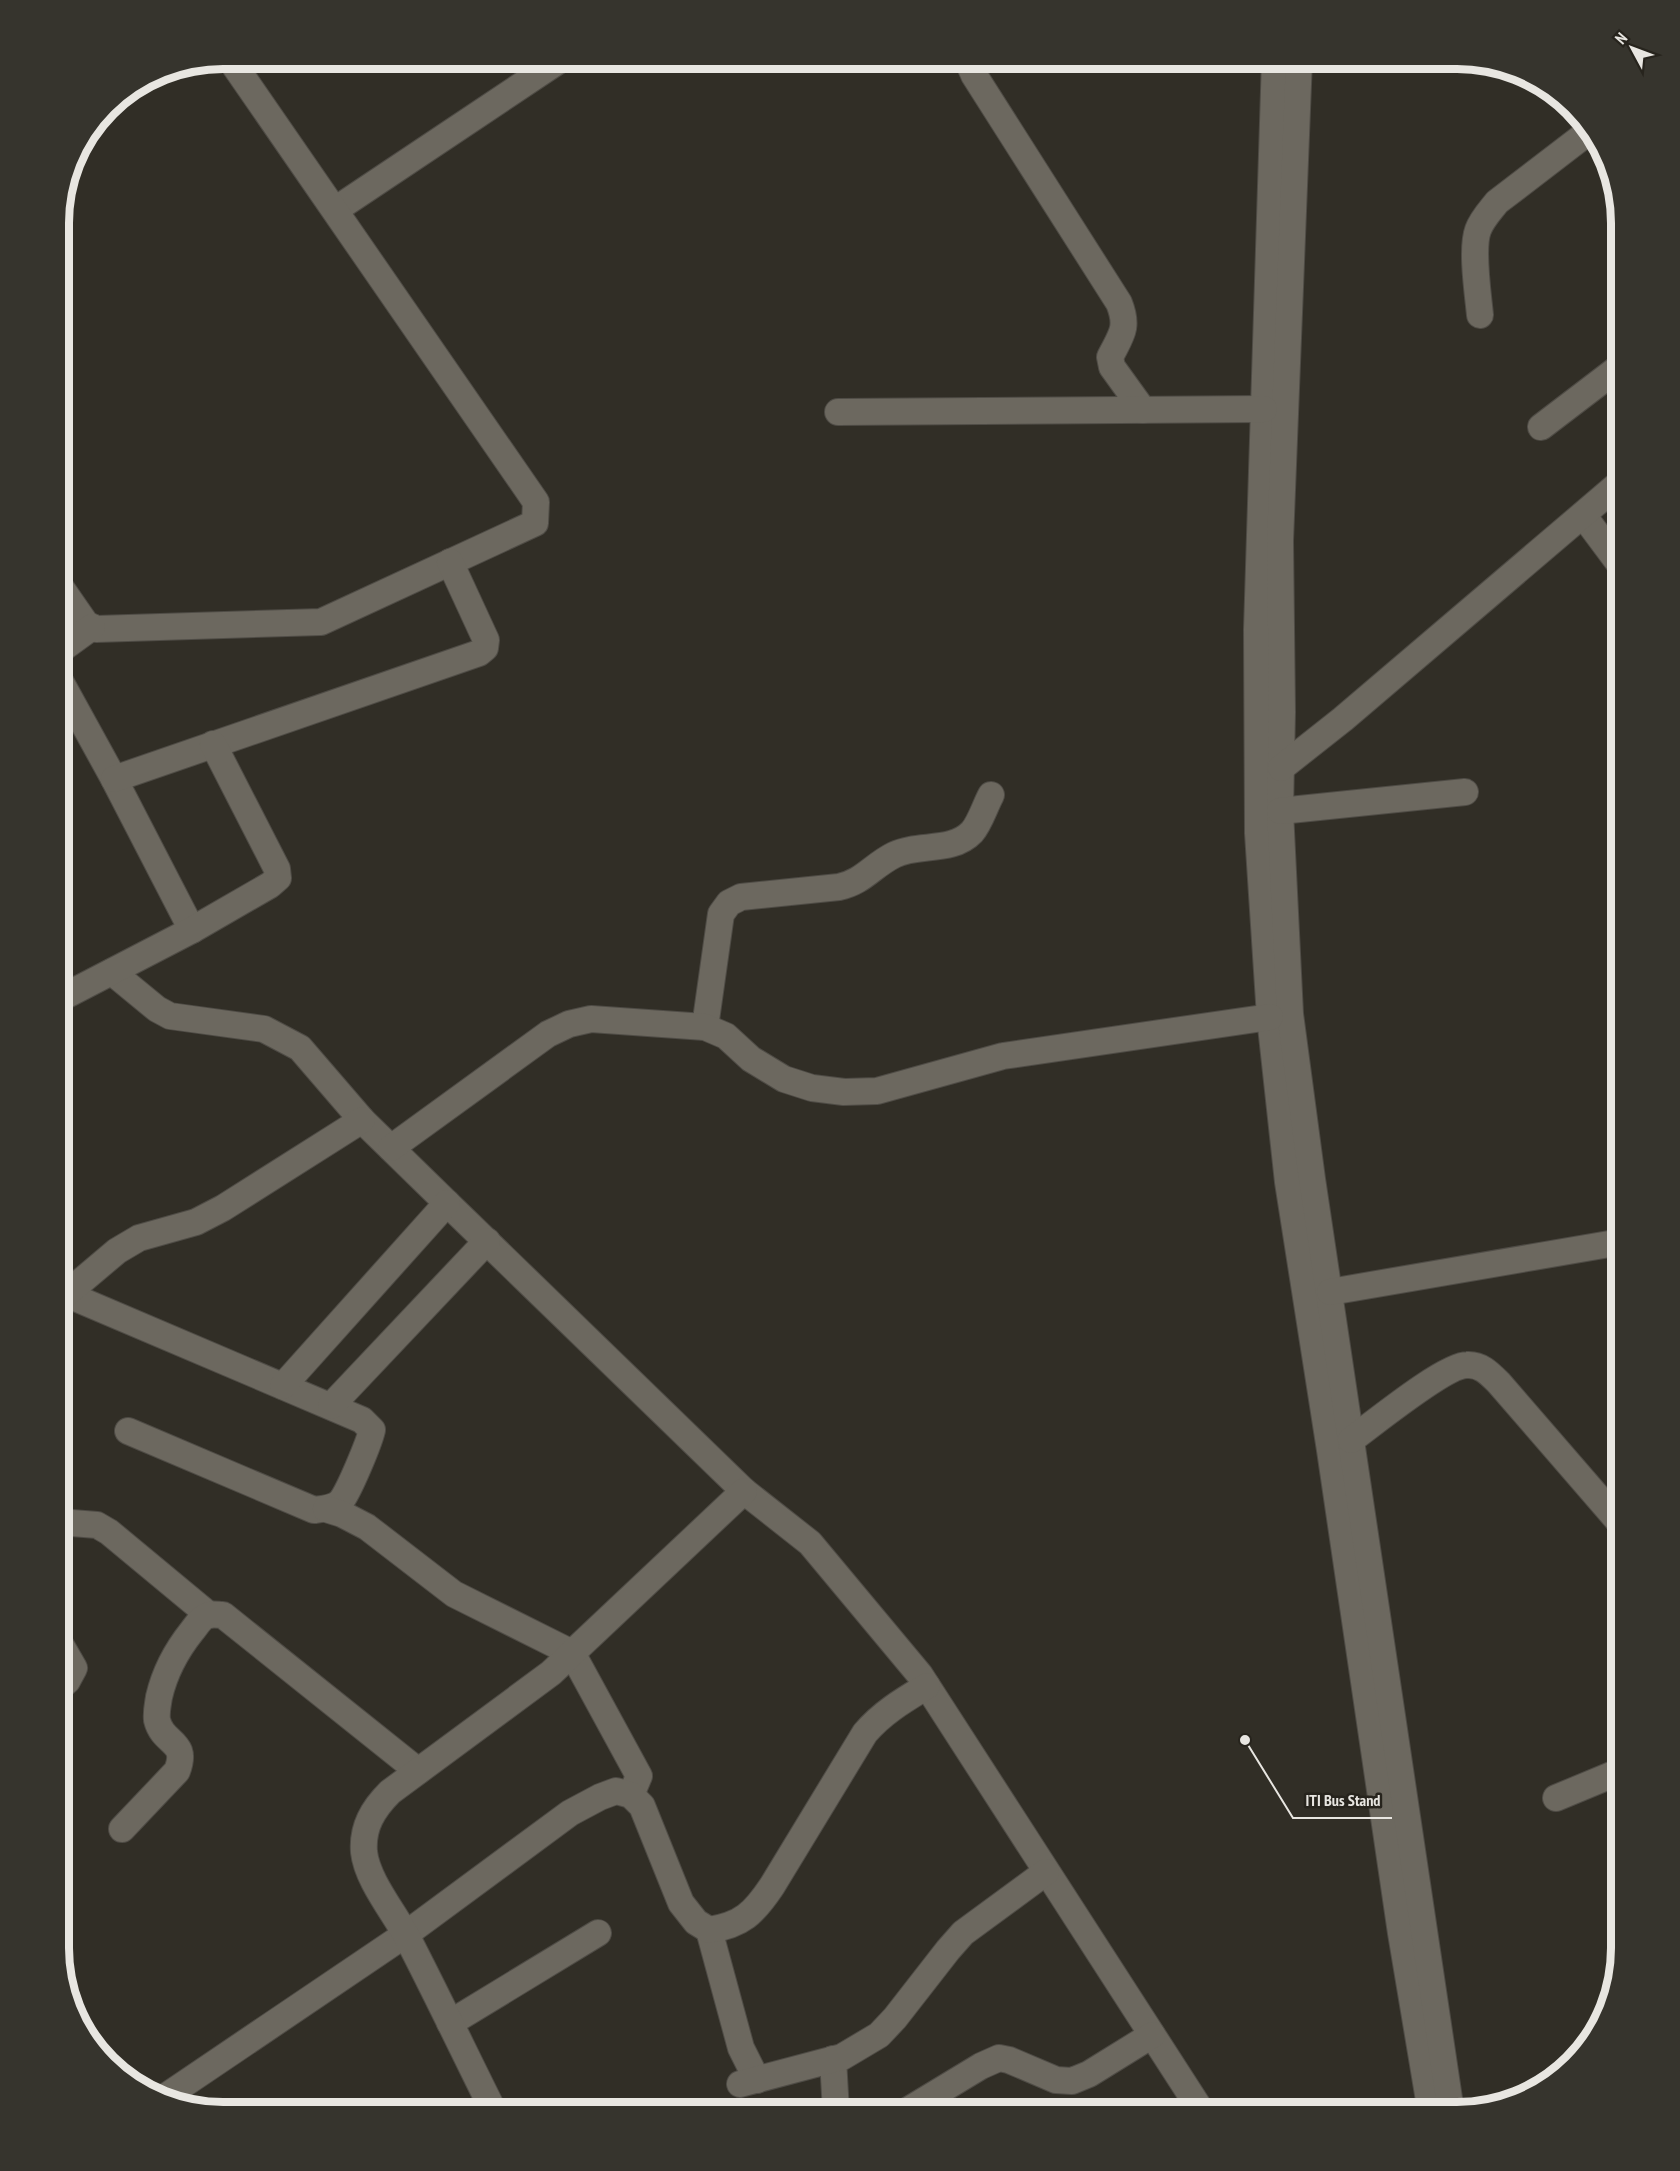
<svg xmlns="http://www.w3.org/2000/svg" width="1680" height="2171" font-family="'PT Sans Narrow',sans-serif">
<rect width="100%" height="100%" fill="#312e26"/>
<g fill="none" stroke-linecap="round" stroke-linejoin="round">
<defs>
<g id="minor">
<path d="M 967,59 L 974,75 L 1119,303 C 1129,328 1121,335 1110,357 L 1112,367 L 1143,410"/>
<path d="M 1275,59 L 1257,630 L 1258,833 L 1270,1017 L 1288,1182 L 1330,1450 L 1401,1933 L 1431,2112"/>
<path d="M 1299,59 L 1280,541 L 1282,712 L 1280,811 L 1290,1014 L 1312,1179 L 1451,2112"/>
<path d="M 335,210 L 561,59"/>
<path d="M 1480,315 C 1478,294 1471,249 1478,230 C 1482,219 1490,211 1497,202 L 1591,130"/>
<path d="M 838,412 L 1264,409"/>
<path d="M 1541,427 L 1621,366"/>
<path d="M 1583,515 L 1621,566"/>
<path d="M 59,585 L 86,624 L 96,629 L 321,622 L 535,523 L 536,502 L 230,59"/>
<path d="M 59,651 L 92,627"/>
<path d="M 59,679 L 114,779 L 192,930"/>
<path d="M 1281,768 L 1343,719 L 1621,482"/>
<path d="M 114,779 L 479,653 L 485,648 L 486,640 L 450,562"/>
<path d="M 1280,811 L 1465,792"/>
<path d="M 112,972 L 157,1009 L 170,1016 L 264,1029 L 300,1048 L 362,1120 L 447,1203 L 744,1491 L 810,1543 L 920,1675 L 1202,2112"/>
<path d="M 59,999 L 192,930 L 270,885 L 278,878 L 277,869 L 213,744"/>
<path d="M 705,1027 L 721,914 L 729,903 L 741,897 L 839,887 C 863,882 872,866 894,855 C 918,843 952,853 972,832 C 980,823 985,806 991,795"/>
<path d="M 391,1148 L 548,1034 L 569,1024 L 591,1019 L 705,1027 L 726,1036 L 751,1059 L 784,1079 L 812,1088 L 844,1092 L 877,1091 L 1003,1056 L 1270,1017"/>
<path d="M 1330,1292 L 1621,1242"/>
<path d="M 66,1294 L 362,1420 L 372,1430 C 369,1443 349,1491 341,1501 C 335,1508 322,1509 314,1510 L 128,1431"/>
<path d="M 59,1300 L 117,1251 L 139,1238 L 196,1222 L 223,1208 L 362,1120"/>
<path d="M 283,1386 L 447,1203"/>
<path d="M 331,1406 L 487,1241"/>
<path d="M 1351,1440 C 1373,1424 1445,1365 1467,1365 C 1481,1364 1490,1374 1499,1383 L 1621,1524"/>
<path d="M 326,1509 L 342,1514 L 367,1527 L 454,1594 L 572,1653 L 639,1776 L 631,1795"/>
<path d="M 59,1522 L 97,1525 L 109,1532 L 209,1615"/>
<path d="M 59,1688 L 67,1681 L 74,1668 L 59,1642"/>
<path d="M 1556,1798 L 1621,1771"/>
<path d="M 122,1829 L 177,1771 C 189,1740 163,1745 157,1720 C 156,1712 158,1704 159,1697 C 165,1671 176,1651 192,1631 C 197,1625 201,1617 209,1615 C 213,1614 219,1615 223,1615 L 418,1771"/>
<path d="M 709,1930 L 741,2048 L 757,2080"/>
<path d="M 450,2023 L 598,1933"/>
<path d="M 833,2059 L 836,2112"/>
<path d="M 740,2084 L 842,2057 L 879,2035 L 895,2018 L 948,1950 L 963,1933 L 1046,1872"/>
<path d="M 165,2097 L 406,1934 L 570,1813 L 600,1797 L 616,1791 L 631,1795 L 642,1806 L 681,1903 L 696,1922 L 709,1930 C 742,1925 754,1913 772,1886 L 865,1733 C 883,1712 904,1700 927,1686"/>
<path d="M 494,2112 C 465,2054 437,1995 407,1937 C 394,1912 367,1880 364,1852 C 362,1827 373,1809 390,1792 L 551,1673 L 744,1491"/>
<path d="M 905,2112 L 981,2066 L 999,2058 L 1009,2060 L 1056,2080 L 1072,2081 L 1089,2074 L 1152,2035"/>
</g>
</defs>
<use href="#minor" stroke="#4f4c46" stroke-width="28"/>
<use href="#minor" stroke="#6c685f" stroke-width="26"/>
</g>
<path d="M0 0H1680V2171H0ZM223 69H1457A154 154 0 0 1 1611 223V1948A154 154 0 0 1 1457 2102H223A154 154 0 0 1 69 1948V223A154 154 0 0 1 223 69Z" fill="#36342d" fill-rule="evenodd"/>
<path fill="none" stroke="#e8e6e1" stroke-width="8" d="M223 69H1457A154 154 0 0 1 1611 223V1948A154 154 0 0 1 1457 2102H223A154 154 0 0 1 69 1948V223A154 154 0 0 1 223 69Z"/>
<path fill="none" stroke="#e8e6e1" stroke-width="2" d="M1245 1740L1293 1818H1392"/>
<circle fill="#e8e6e1" stroke="#27241d" stroke-width="2" cx="1245" cy="1740" r="6"/>
<g font-size="16" text-anchor="middle" font-weight="bold" fill="#e8e6e1" stroke="#27241d" stroke-width="5" stroke-linejoin="round" paint-order="stroke">
<text x="1343" y="1806">ITI Bus Stand</text>
</g>
<g transform="translate(1632 48) rotate(311)" stroke="#27241d" stroke-width="4.5" paint-order="stroke">
<path d="M0-4.5L10 22L0 15L-10 22Z" fill="#e8e6e1"/>
<text y="-9" font-size="16" font-weight="bold" text-anchor="middle" fill="#e8e6e1">N</text>
</g>
</svg>
